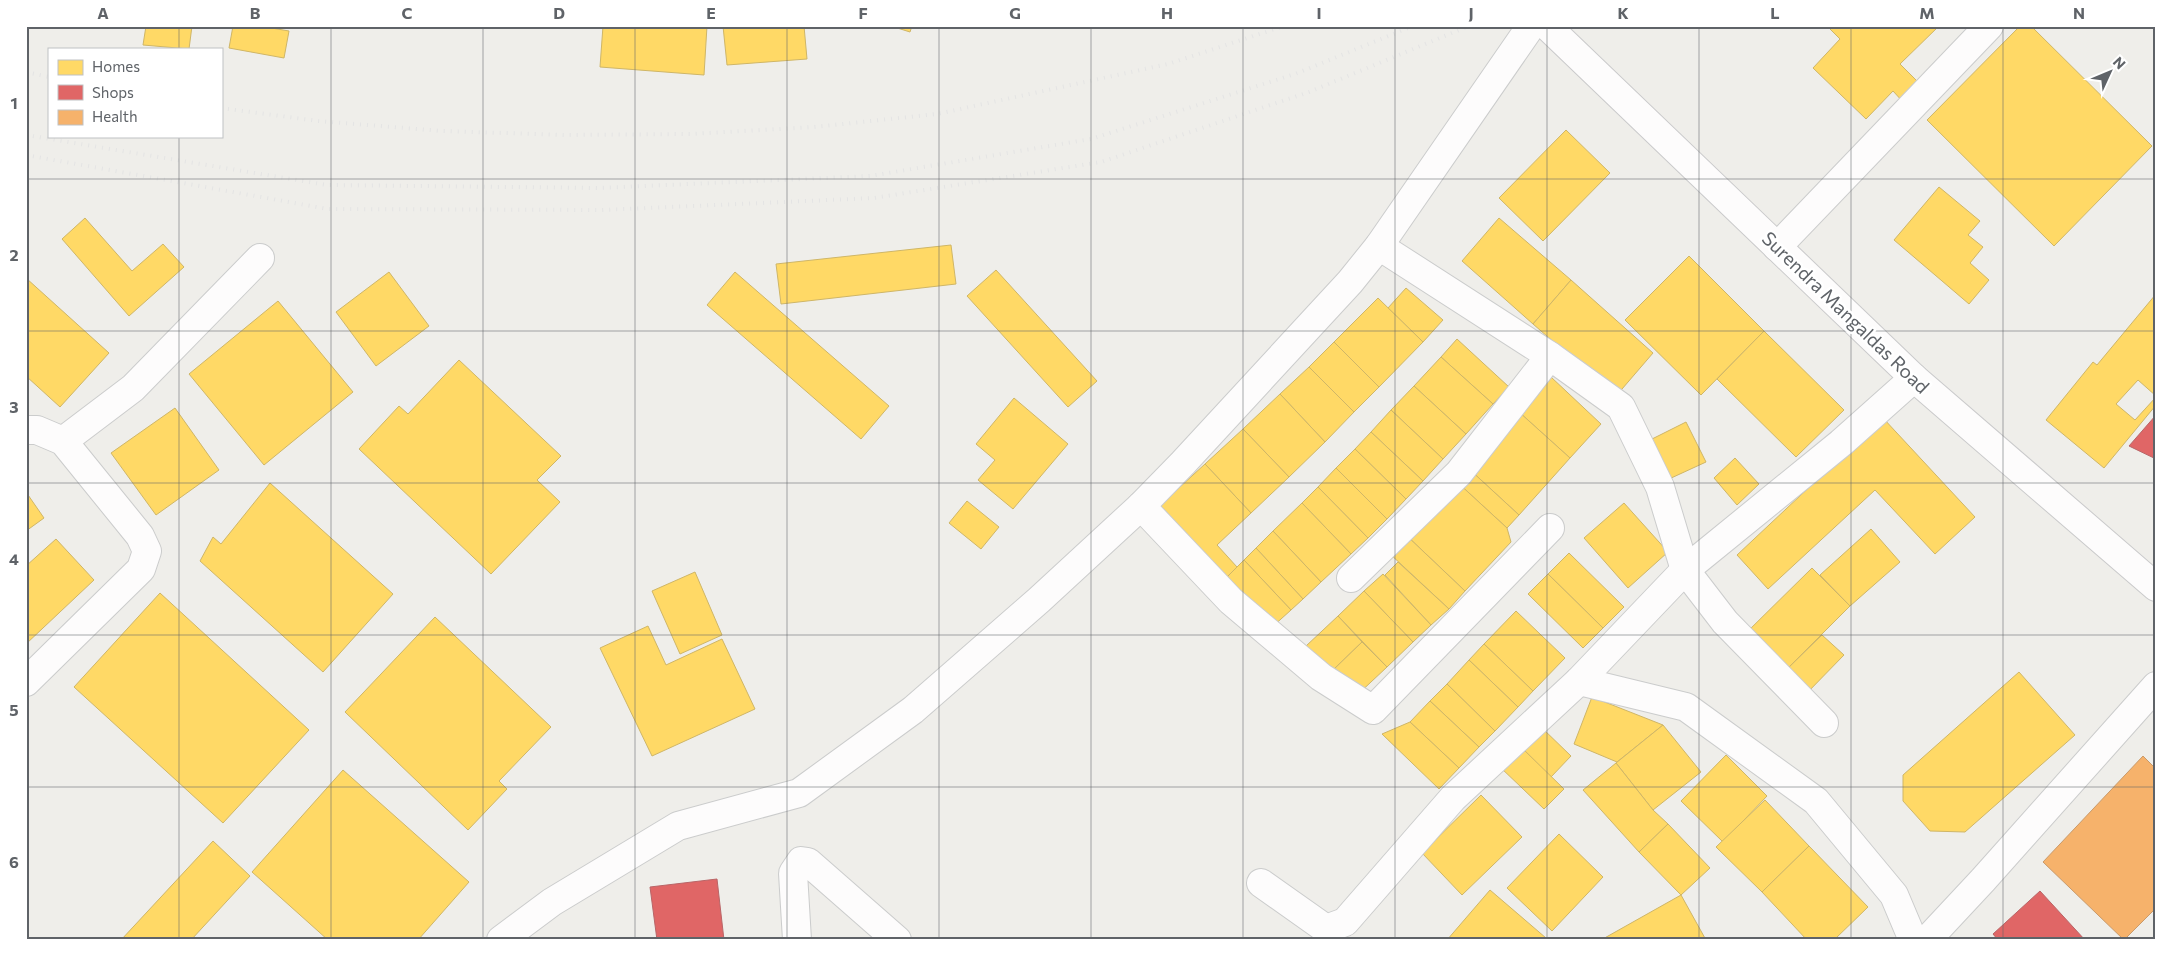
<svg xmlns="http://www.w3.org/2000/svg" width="2182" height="966" font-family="Commissioner,sans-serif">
<rect width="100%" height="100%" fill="#efeeea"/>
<g fill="#ffd966" stroke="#cfb667">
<path d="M 146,26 L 192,26 L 189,49 L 143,45 Z"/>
<path d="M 233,26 L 260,26 L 289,31 L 284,58 L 229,48 Z"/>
<path d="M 603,26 L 707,26 L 704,75 L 600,67 Z"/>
<path d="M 723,26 L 804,26 L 807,59 L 727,65 Z"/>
<path d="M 891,26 L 912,26 L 910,32 Z"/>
<path d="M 1827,26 L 1939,26 L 1900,64 L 1922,86 L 1904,103 L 1893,91 L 1866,119 L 1813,68 L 1840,39 Z"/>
<path d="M 2020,26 L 2031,26 L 2152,146 L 2054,246 L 1927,120 Z"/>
<path d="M 1566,130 L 1610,173 L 1543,241 L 1499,198 Z"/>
<path d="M 1939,187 L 1980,221 L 1968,235 L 1983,247 L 1970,263 L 1989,280 L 1969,304 L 1894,240 Z"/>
<path d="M 85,218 L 132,271 L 163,244 L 184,267 L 129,316 L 62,239 Z"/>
<path d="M 1499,218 L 1571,280 L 1533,324 L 1462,261 Z"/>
<path d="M 951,245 L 956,284 L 781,304 L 776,264 Z"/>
<path d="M 1689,256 L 1764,331 L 1701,395 L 1625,320 Z"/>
<path d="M 996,270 L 1097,381 L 1068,407 L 967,296 Z"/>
<path d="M 389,272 L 429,326 L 376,366 L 336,312 Z"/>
<path d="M 735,272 L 889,406 L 861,439 L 707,305 Z"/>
<path d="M 26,278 L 109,353 L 60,407 L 26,376 Z"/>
<path d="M 1571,280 L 1653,353 L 1616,396 L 1533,324 Z"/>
<path d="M 1406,288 L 1443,320 L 1423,342 L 1388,308 Z"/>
<path d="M 2156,294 L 2156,396 L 2138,380 L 2116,404 L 2135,420 L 2156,397 L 2156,405 L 2104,468 L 2046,420 L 2093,362 L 2097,365 Z"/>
<path d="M 1378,298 L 1423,342 L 1379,387 L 1334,342 Z"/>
<path d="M 278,301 L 353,392 L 264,465 L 189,374 Z"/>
<path d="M 1764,331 L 1844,410 L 1796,457 L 1717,379 Z"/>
<path d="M 1457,339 L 1509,387 L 1493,404 L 1441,357 Z"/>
<path d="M 1334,342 L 1379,387 L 1354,412 L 1309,367 Z"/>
<path d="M 1441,357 L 1493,404 L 1466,434 L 1414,386 Z"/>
<path d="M 459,360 L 561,456 L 537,480 L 560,502 L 491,574 L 359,449 L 399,406 L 408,414 Z"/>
<path d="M 1309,367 L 1354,412 L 1325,442 L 1280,394 Z"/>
<path d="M 1551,377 L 1601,424 L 1570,458 L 1519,412 Z"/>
<path d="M 1414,386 L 1466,434 L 1443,459 L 1391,410 Z"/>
<path d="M 1280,394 L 1325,442 L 1289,477 L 1243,429 Z"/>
<path d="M 1014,398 L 1068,444 L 1013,509 L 978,480 L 995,460 L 976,444 Z"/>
<path d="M 175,408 L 219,470 L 156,515 L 111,453 Z"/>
<path d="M 1391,410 L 1443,459 L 1423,481 L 1371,432 Z"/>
<path d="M 1519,412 L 1570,458 L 1519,515 L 1468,468 Z"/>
<path d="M 1883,418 L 1975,517 L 1935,554 L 1875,490 L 1768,589 L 1737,555 Z"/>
<path d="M 1686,422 L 1706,462 L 1669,479 L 1650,440 Z"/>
<path d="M 1243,429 L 1289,477 L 1251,513 L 1205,464 Z"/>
<path d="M 1371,432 L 1423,481 L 1406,499 L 1355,449 Z"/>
<path d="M 1355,449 L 1406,499 L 1387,519 L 1336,468 Z"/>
<path d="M 1735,458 L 1759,484 L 1737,505 L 1714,478 Z"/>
<path d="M 1205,464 L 1251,513 L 1217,545 L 1237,567 L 1224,580 L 1157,508 Z"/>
<path d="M 1336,468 L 1387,519 L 1368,538 L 1318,487 Z"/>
<path d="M 1468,468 L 1519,515 L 1507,528 L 1456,481 Z"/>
<path d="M 1456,481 L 1507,528 L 1511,542 L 1465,591 L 1406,535 Z"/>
<path d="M 270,483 L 393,594 L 323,672 L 200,561 L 213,537 L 221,544 Z"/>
<path d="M 1318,487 L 1368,538 L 1351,554 L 1302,503 Z"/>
<path d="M 26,492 L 44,518 L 26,531 Z"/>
<path d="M 967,501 L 999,527 L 981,549 L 949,523 Z"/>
<path d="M 1302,503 L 1351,554 L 1321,582 L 1273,531 Z"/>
<path d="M 1624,503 L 1668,552 L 1628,588 L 1584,538 Z"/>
<path d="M 1871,529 L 1900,562 L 1850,606 L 1820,575 Z"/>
<path d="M 1273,531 L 1321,582 L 1303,599 L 1256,548 Z"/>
<path d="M 1406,535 L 1465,591 L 1449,609 L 1389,553 Z"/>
<path d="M 56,539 L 94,580 L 26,644 L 26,566 Z"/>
<path d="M 1256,548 L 1303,599 L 1291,610 L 1244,560 Z"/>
<path d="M 1569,553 L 1624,607 L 1603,628 L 1548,574 Z"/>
<path d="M 1244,560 L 1291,610 L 1271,628 L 1224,580 Z"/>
<path d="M 1398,562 L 1449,609 L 1431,625 L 1385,575 Z"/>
<path d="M 1812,568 L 1850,606 L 1782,674 L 1744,635 Z"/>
<path d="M 695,572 L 722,635 L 680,654 L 652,591 Z"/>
<path d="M 1383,574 L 1431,625 L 1413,642 L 1364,591 Z"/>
<path d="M 1548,574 L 1603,628 L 1583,648 L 1528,594 Z"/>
<path d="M 1364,591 L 1413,642 L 1387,667 L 1338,616 Z"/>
<path d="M 160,593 L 309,730 L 223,823 L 74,687 Z"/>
<path d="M 1516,611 L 1565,658 L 1533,691 L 1484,644 Z"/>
<path d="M 1338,616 L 1362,642 L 1331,672 L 1306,646 Z"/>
<path d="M 435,617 L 551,727 L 499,781 L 507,789 L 468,830 L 345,712 Z"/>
<path d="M 648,626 L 666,665 L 722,639 L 755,709 L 652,756 L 600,648 Z"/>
<path d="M 1822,635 L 1844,655 L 1804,696 L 1782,674 Z"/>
<path d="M 1362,642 L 1387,667 L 1355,697 L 1331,672 Z"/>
<path d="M 1484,644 L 1533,691 L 1518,707 L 1469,660 Z"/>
<path d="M 1469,660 L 1518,707 L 1495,731 L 1447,684 Z"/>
<path d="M 2019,672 L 2075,735 L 1965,832 L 1930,831 L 1903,801 L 1903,775 Z"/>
<path d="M 1447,684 L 1495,731 L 1479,747 L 1430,701 Z"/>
<path d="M 1592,697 L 1663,725 L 1617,762 L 1574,744 Z"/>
<path d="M 1430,701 L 1479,747 L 1459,768 L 1410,722 Z"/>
<path d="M 1410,722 L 1459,768 L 1439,789 L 1382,734 Z"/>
<path d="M 1663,725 L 1701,772 L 1653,810 L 1616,763 Z"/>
<path d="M 1540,726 L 1571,756 L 1551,777 L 1520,746 Z"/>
<path d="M 1520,746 L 1564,789 L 1544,809 L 1500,767 Z"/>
<path d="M 1726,755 L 1767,796 L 1723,842 L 1681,801 Z"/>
<path d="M 1616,763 L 1653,810 L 1668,824 L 1639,852 L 1583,790 Z"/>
<path d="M 343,770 L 469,882 L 418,940 L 328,940 L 252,872 Z"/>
<path d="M 1481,795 L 1522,837 L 1462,895 L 1422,853 Z"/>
<path d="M 1765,800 L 1809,846 L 1762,892 L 1716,847 Z"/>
<path d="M 1668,824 L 1710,868 L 1681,895 L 1639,852 Z"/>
<path d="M 1559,834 L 1603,877 L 1552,931 L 1507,888 Z"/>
<path d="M 213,841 L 250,876 L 191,940 L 121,940 Z"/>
<path d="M 1809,846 L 1868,907 L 1834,940 L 1807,940 L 1762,892 Z"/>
<path d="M 1490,890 L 1546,938 L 1545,940 L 1447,940 Z"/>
<path d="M 1681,895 L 1706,940 L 1601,940 Z"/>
</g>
<g fill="#e06666" stroke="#b96567">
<path d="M 2156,415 L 2156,459 L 2129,446 Z"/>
<path d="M 717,879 L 724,940 L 657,940 L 650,887 Z"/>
<path d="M 2040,891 L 2085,940 L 1998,940 L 1993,934 Z"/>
</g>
<path fill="#f6b26b" stroke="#c99a6a" d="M 2143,756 L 2156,769 L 2156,908 L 2124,940 L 2043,862 Z"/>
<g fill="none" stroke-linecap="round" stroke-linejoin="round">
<defs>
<g id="street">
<path d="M 1379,246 L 1550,356 L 1621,407 L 1660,487 L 1685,570 L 1725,622 L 1824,723"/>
<path d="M 1777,247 L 1989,26"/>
<path d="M 26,430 L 37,430 L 63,441 L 140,536 L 147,551 L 141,569 L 26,682"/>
<path d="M 63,441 L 133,388 L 260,258"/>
<path d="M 1141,506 L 1231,601 L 1321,677 L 1373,710 L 1550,528"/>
<path d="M 1351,578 L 1459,473 L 1550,356"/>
<path d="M 1579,681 L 1686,707 L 1816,801 L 1894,895 L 1913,940"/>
<path d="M 1261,883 L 1326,929 L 1345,922 L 1453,798 L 1579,681 L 1685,570 L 1841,443 L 1914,378"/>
<path d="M 501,940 L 552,902 L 678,826 L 799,793 L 913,710 L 1039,600 L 1141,506 L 1183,463 L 1350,282 L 1379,246 L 1531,26"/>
<path d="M 797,940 L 793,873 L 801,861 L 808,862 L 897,940"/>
<path d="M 1927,940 L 1983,880 L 2156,686"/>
</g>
<path id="secondary" d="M 1547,26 L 1914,378 L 2156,587"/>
</defs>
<use href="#street" stroke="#cbcccc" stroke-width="30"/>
<use href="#secondary" stroke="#cacacb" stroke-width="30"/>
<use href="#street" stroke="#fdfcfc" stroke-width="28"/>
<use href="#secondary" stroke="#fdfcfc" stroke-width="28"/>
<g stroke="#e4e4e4" stroke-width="4" stroke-dasharray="1 6" stroke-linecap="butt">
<path d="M 26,72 L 49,77"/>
<path d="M 221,108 L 318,121 L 442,131 L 566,135 L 690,134 L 814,127 L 937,114 L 1168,64 L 1284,26"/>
<path d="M 26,135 L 327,185 L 599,188 L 870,176 L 1091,139 L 1295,74 L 1413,26"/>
<path d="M 26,155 L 328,209 L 602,210 L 874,198 L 1101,162 L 1309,92 L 1469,26"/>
</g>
</g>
<path fill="none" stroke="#5f6368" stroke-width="1" stroke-opacity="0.55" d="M 179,26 L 179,49M 331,26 L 331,940M 483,26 L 483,940M 635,26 L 635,940M 787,26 L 787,940M 939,26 L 939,940M 1091,26 L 1091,940M 1243,26 L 1243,940M 1395,26 L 1395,940M 1547,26 L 1547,940M 1699,26 L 1699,940M 1851,26 L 1851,940M 2003,26 L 2003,940M 179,136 L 179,940M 26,179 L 2156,179M 26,331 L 2156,331M 26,483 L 2156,483M 26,635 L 2156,635M 26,787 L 2156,787"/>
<g text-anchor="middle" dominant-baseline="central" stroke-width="5" stroke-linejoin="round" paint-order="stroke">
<g font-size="19" fill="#5f6368" stroke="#fff">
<text transform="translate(1846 312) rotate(44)">Surendra Mangaldas Road</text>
</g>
</g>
<rect width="2182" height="966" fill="none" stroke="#ffffff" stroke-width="55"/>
<rect x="48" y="48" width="175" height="90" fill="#ffffff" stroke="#bfc1c3"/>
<rect x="58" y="60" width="25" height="15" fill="#ffd966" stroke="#bfc1c3"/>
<text x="92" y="72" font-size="15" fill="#5f6368">Homes</text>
<rect x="58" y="85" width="25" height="15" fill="#e06666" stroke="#bfc1c3"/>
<text x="92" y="98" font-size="15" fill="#5f6368">Shops</text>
<rect x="58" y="110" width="25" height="15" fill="#f6b26b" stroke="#bfc1c3"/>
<text x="92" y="122" font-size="15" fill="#5f6368">Health</text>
<g transform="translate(2110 72) rotate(46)" stroke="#ffffff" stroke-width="4" paint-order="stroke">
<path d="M0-4L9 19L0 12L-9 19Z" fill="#5f6368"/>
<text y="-8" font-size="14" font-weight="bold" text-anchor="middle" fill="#5f6368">N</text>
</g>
<rect x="28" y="28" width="2126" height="910" fill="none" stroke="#5f6368" stroke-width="2"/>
<g font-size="16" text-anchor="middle" font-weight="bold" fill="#5f6368">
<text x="103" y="19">A</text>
<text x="255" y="19">B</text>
<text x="407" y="19">C</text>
<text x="559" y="19">D</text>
<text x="711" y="19">E</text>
<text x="863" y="19">F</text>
<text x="1015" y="19">G</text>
<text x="1167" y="19">H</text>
<text x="1319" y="19">I</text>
<text x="1471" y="19">J</text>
<text x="1623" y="19">K</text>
<text x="1775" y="19">L</text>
<text x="1927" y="19">M</text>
<text x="2079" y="19">N</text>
<text x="14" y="109">1</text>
<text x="14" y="261">2</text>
<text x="14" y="413">3</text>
<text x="14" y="565">4</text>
<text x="14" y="716">5</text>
<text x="14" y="868">6</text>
</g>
</svg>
